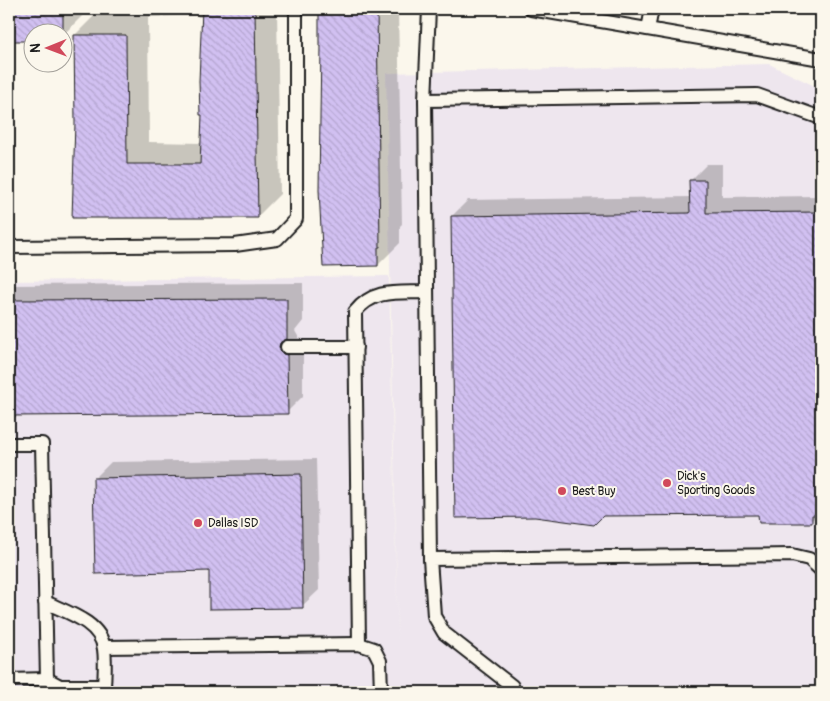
<svg xmlns="http://www.w3.org/2000/svg" width="830" height="701" font-family="Pangolin,sans-serif">
<defs>
<pattern id="building-back-hatch" width="6" height="6" patternUnits="userSpaceOnUse" patternTransform="scale(1.25)"><rect width="6" height="6" fill="#d1c0f1"/><path d="M-1 5l2 2M0 0l6 6M5-1l2 2" fill="none" stroke="#b3a4ce"/></pattern>
</defs>
<rect width="100%" height="100%" fill="#fbf7ec"/>
<filter id="ink" filterUnits="userSpaceOnUse"><feTurbulence type="fractalNoise" baseFrequency=".02" numOctaves="2"/><feDisplacementMap in="SourceGraphic" scale="10" xChannelSelector="R" yChannelSelector="G"/><feConvolveMatrix kernelMatrix="1 2 1 2 8 2 1 2 1" color-interpolation-filters="sRGB"/></filter>
<g filter="url(#ink)">
<path fill="#eee6ee" d="M 769,64 L 821,89 L 821,692 L 9,692 L 9,281 L 389,276 L 398,646 L 386,73 Z"/>
<g fill="#0003" fill-rule="evenodd">
<path d="M 9,9 L 84,9 L 84,14 L 62,36 L 62,32 L 32,32 L 32,39 L 9,39 Z"/>
<path d="M 101,9 L 277,9 L 280,194 L 258,216 L 73,217 L 76,123 L 75,35 L 97,13 L 101,13 ZM 198,15 L 198,17 L 203,17 L 202,143 L 149,142 L 148,17 Z"/>
<path d="M 320,9 L 398,9 L 402,224 L 400,226 L 400,243 L 378,265 L 322,45 L 320,45 Z"/>
<path d="M 9,67 L 14,67 L 16,215 L 9,222 Z"/>
<path d="M 707,164 L 722,164 L 722,197 L 821,196 L 821,511 L 811,521 L 760,514 L 452,216 L 468,200 L 691,197 L 691,180 Z"/>
<path d="M 303,283 L 303,321 L 295,331 L 299,338 L 303,339 L 303,396 L 287,412 L 9,414 L 9,285 Z"/>
<path d="M 316,459 L 319,590 L 302,606 L 210,570 L 94,479 L 111,462 Z"/>
<path d="M 37,677 L 62,677 L 62,692 L 22,692 Z"/>
</g>
<g fill="url(#building-back-hatch)" stroke="#1c1c1c">
<path d="M 9,9 L 63,9 L 63,37 L 62,32 L 32,32 L 32,41 L 9,41 Z"/>
<path d="M 202,9 L 255,9 L 258,218 L 72,218 L 75,123 L 74,35 L 126,35 L 127,164 L 200,164 L 202,115 L 200,115 L 199,81 Z"/>
<path d="M 319,9 L 377,9 L 380,247 L 378,247 L 378,266 L 323,267 L 319,190 L 321,46 L 319,46 Z"/>
<path d="M 689,180 L 706,180 L 706,213 L 821,212 L 821,515 L 812,515 L 812,523 L 759,523 L 758,515 L 603,516 L 594,525 L 535,517 L 455,518 L 451,216 L 690,213 Z"/>
<path d="M 287,299 L 287,339 L 280,343 L 279,347 L 283,354 L 287,355 L 288,414 L 9,416 L 9,300 Z"/>
<path d="M 301,474 L 303,608 L 209,609 L 209,571 L 95,574 L 93,478 Z"/>
</g>
<g fill="none" stroke-linecap="round" stroke-linejoin="round">
<defs>
<g id="service">
<path d="M 531,9 L 821,59"/>
<path d="M 648,29 L 652,9"/>
<path d="M 425,100 L 429,9"/>
<path d="M 9,247 L 235,245 L 277,239 L 296,219 L 296,9"/>
<path d="M 287,347 L 356,347"/>
<path d="M 9,444 L 42,444 L 47,679"/>
<path d="M 430,559 L 425,100 L 757,95 L 821,118"/>
<path d="M 45,602 C 66,612 101,622 104,649 C 106,663 104,678 104,692"/>
<path d="M 359,644 L 355,312 C 374,288 398,293 426,292"/>
<path d="M 104,647 L 359,644 L 374,649 L 380,661 L 381,692"/>
<path d="M 9,680 L 47,679 L 60,686 L 104,686"/>
<path d="M 514,692 L 512,686 L 444,633 L 434,616 L 430,559 L 792,555 L 809,559 L 821,570"/>
</g>
</defs>
<use href="#service" stroke="#1c1c1c" stroke-width="16"/>
<use href="#service" stroke="#fbf7ec" stroke-width="12"/>
</g>
</g>
<g fill="#d1495b" stroke="#fbf7ec" stroke-width="2">
<circle cx="667" cy="483" r="5"/>
<circle cx="562" cy="491" r="5"/>
<circle cx="198" cy="523" r="5"/>
</g>
<g text-anchor="middle" dominant-baseline="central" stroke-width="4" stroke-linejoin="round" paint-order="stroke">
<g font-size="12" fill="#1c1c1c" stroke="#fbf7ec" text-anchor="start">
<text x="677" y="476">Dick's<tspan x="677" dy="14">Sporting Goods</tspan></text>
<text x="572" y="491">Best Buy</text>
<text x="208" y="523">Dallas ISD</text>
</g>
</g>
<rect width="830" height="701" fill="none" stroke="#fbf7ec" stroke-width="30"/>
<rect x="15" y="15" width="800" height="671" fill="none" stroke="#1c1c1c" stroke-width="2" filter="url(#ink)"/>
<g transform="translate(48 48) rotate(269)"><circle r="24" fill="#fbf7ec" stroke="#a29f99"/>
<path d="M0-4L9 19L0 12L-9 19Z" fill="#d1495b"/>
<text y="-8" font-size="14" font-weight="bold" text-anchor="middle" fill="#1c1c1c">N</text>
</g>
</svg>
